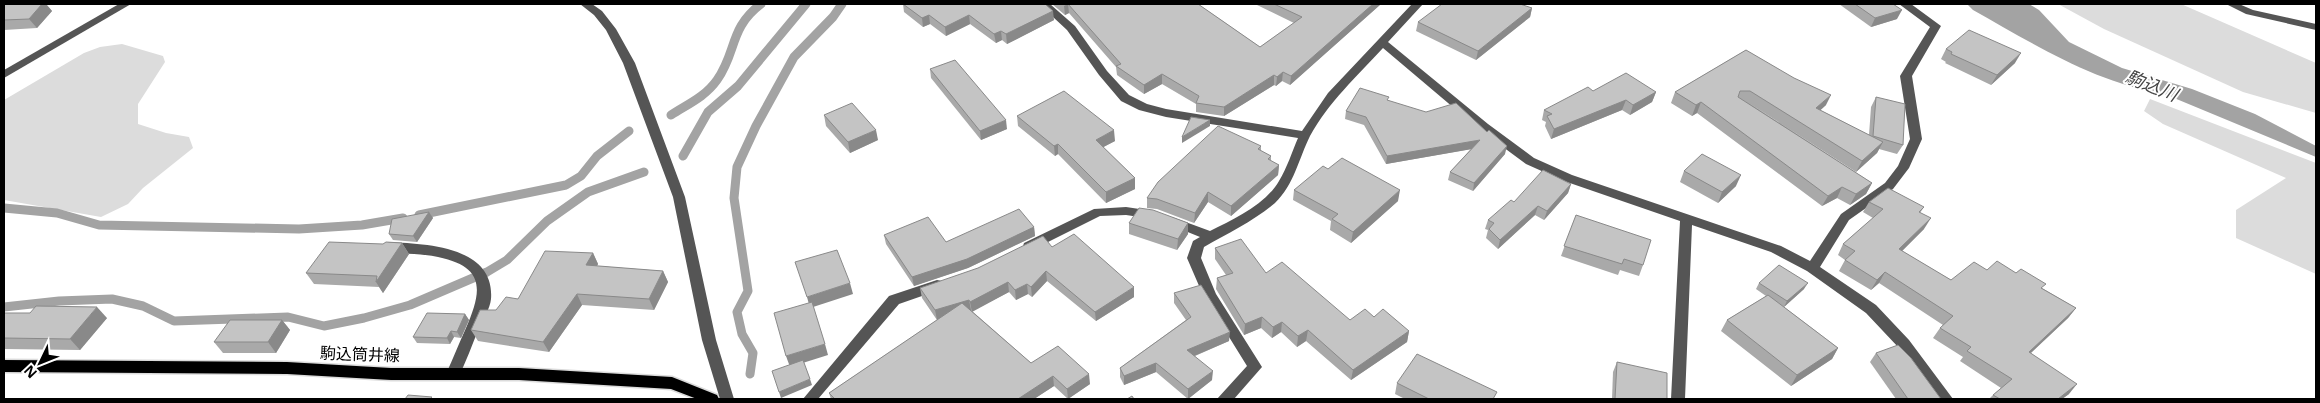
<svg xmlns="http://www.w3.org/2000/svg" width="2320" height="403" font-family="'Open Sans','Noto Sans JP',sans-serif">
<rect width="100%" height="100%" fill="#fff"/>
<g fill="#dcdcdc">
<path d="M 2058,4 L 2181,4 L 2316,63 L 2316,113 L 2243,92 L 2104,29 Z"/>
<path d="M 122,44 L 163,56 L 165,62 L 138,104 L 138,124 L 166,133 L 189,137 L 193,148 L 143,188 L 128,204 L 101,217 L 4,200 L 4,100 L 84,53 L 100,47 Z"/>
<path d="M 2150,99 L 2316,163 L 2316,274 L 2236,238 L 2236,210 L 2286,178 L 2163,124 L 2144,111 Z"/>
</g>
<path fill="#a3a3a3" d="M 1967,4 L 2029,4 L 2039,10 L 2069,42 L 2122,68 L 2192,89 L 2255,114 L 2316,146 L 2316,157 L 2162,93 C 2097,84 2030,42 1973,10 Z"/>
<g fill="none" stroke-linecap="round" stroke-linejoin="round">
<g stroke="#a3a3a3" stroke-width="9">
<path d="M 671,115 C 688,104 705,97 717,80 C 737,52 729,28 761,4"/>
<path d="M 683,156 L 708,112 L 738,86 L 806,4"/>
<path d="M 4,208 L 57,213 L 99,225 L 299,229 L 362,225 L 403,218"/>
<path d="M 419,215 L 566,185 L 581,176 L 597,156 L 629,131"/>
<path d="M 4,307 L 59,301 L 112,299 L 143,306 L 174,321 L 288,317 L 324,326 L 364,318 L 410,305 L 487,272 L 507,260 L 547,221 L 588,192 L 644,172"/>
<path d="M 750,374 L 753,353 L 742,334 L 737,312 L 748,291 L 734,198 L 737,167 L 756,126 L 794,57 L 833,17 L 842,4"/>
</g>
<defs>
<path id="major" d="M 4,360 L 287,362 L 391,368 L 519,368 L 672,377 L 717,395 L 719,399 L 697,399 L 671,389 L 519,380 L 391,380 L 287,374 L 4,372 Z"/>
</defs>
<use href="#major" stroke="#dbdbdb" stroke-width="3"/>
<g fill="#555" fill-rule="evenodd">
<path d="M 119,4 L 131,4 L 4,78 L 4,70 Z"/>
<path d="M 580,4 L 592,4 L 602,11 L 616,29 L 635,63 L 685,197 L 716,340 L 734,399 L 720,399 L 702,340 L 673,197 L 623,63 L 606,30 L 594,15 Z"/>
<path d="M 1039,4 L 1050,4 L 1075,26 L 1107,71 L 1129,95 L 1147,104 L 1166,109 L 1302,131 L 1328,93 L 1412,4 L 1423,4 L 1388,42 L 1488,124 L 1534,158 L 1572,175 L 1781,246 L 1810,261 L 1841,214 L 1885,183 L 1898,166 L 1910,139 L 1900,76 L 1930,27 L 1899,4 L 1911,4 L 1941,26 L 1912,76 L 1922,139 L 1909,168 L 1893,189 L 1849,220 L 1820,267 L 1876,305 L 1909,340 L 1953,399 L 1938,399 L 1899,348 L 1866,313 L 1807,271 L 1771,252 L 1692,225 L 1685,399 L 1671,399 L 1680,221 L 1564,181 L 1526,164 L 1480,130 L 1383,48 C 1357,76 1328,103 1310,136 C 1299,158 1294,185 1275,203 C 1254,221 1228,233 1204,247 L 1201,258 L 1216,294 L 1262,367 L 1234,399 L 1217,399 L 1247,366 L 1203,295 L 1187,258 L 1193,241 L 1200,237 L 1168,224 L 1166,221 L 1172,217 L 1210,231 C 1234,219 1265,205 1279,181 C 1287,168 1292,152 1298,138 L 1166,117 L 1139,110 L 1121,101 L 1099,75 L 1067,30 Z"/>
<path d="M 2226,4 L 2239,4 L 2253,10 L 2316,24 L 2316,30 L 2246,14 Z"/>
<path d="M 1126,207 L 1153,211 L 1159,215 L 1153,219 L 1126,215 L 1100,216 L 1034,249 L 1024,249 L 1023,246 L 1024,243 L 1094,209 Z"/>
<path d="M 389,242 C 426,244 495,246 491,299 C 490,309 483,319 479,328 C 472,345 466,362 458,378 L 453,380 L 448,378 L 446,374 C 453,359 459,343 466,328 C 482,291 486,267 438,257 C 420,253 401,255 384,250 L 383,247 L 384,244 Z"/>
<path d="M 937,280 L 942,281 L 944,285 L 942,289 L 899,304 L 818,399 L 803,399 L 889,296 Z"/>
</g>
<use href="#major" fill="#000" fill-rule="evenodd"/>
</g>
<g fill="#a9a9a9">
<path d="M 4,4 L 46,4 L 52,11 L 37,28 L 4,30 Z"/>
<path d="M 903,4 L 1045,4 L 1054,20 L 1007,44 L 1002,40 L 996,43 L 970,24 L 946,36 L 930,24 L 923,27 L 904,12 Z"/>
<path d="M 1052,4 L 1198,4 L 1260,47 L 1294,23 L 1257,5 L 1258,4 L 1381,4 L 1290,85 L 1282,81 L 1276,86 L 1274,85 L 1224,116 L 1196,112 L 1196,104 L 1162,84 L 1144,94 L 1117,75 L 1116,67 L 1069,13 L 1065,15 Z"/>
<path d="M 1839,4 L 1893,4 L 1897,19 L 1871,27 Z"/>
<path d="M 1532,8 L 1530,17 L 1476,60 L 1416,31 L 1418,22 Z"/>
<path d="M 1946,49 L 2015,63 L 1991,85 L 1945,63 L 1946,62 L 1941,59 Z"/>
<path d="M 1746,50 L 1826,105 L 1820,110 L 1869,135 L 1871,107 L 1876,97 L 1903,145 L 1897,154 L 1879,149 L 1877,153 L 1856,172 L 1746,101 L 1872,183 L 1866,194 L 1850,205 L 1837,198 L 1822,206 L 1697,113 L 1692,116 L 1671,103 L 1675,92 Z"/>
<path d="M 930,69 L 1007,129 L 981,140 L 931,78 Z"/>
<path d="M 1656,92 L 1652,102 L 1630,115 L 1622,110 L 1551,139 L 1545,126 L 1546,122 L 1542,120 L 1544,110 Z"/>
<path d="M 1389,101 L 1505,154 L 1473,191 L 1448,180 L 1450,172 L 1471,149 L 1386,164 L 1364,125 L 1345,119 L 1346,111 Z"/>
<path d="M 824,115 L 878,140 L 850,153 L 826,126 Z"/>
<path d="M 1017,116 L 1115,141 L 1103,147 L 1135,178 L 1135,189 L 1106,203 L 1058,154 L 1055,156 L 1018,126 Z"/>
<path d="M 1261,146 L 1261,151 L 1271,156 L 1271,161 L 1279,165 L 1278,175 L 1231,216 L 1208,202 L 1194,223 L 1157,209 L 1147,208 L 1147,198 Z"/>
<path d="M 1328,169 L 1398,201 L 1351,243 L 1330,230 L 1331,221 L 1293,200 L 1294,190 Z"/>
<path d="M 1684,171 L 1736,186 L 1718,203 L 1680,182 Z"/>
<path d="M 1571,184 L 1568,193 L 1544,220 L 1535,215 L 1498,249 L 1486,238 L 1488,230 L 1485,229 L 1488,220 L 1514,202 Z"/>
<path d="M 1869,202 L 1924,207 L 1920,213 L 1924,229 L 1902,251 L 1951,280 L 1987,270 L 2042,288 L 2076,308 L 2068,318 L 2031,353 L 2069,394 L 2062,399 L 1989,399 L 1993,395 L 2001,388 L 1960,361 L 1963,357 L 1933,338 L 1940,328 L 1943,325 L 1879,283 L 1871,290 L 1839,271 L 1845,260 L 1838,255 L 1843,244 L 1873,218 L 1863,212 Z"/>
<path d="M 429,212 L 433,218 L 417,242 L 393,240 L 389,234 Z"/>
<path d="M 1576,215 L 1643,265 L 1639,276 L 1620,270 L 1618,275 L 1561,256 Z"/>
<path d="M 1129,223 L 1188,234 L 1177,250 L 1129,234 Z"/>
<path d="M 1034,227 L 1035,236 L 968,268 L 914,286 L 886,244 L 884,235 L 946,242 Z"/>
<path d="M 402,243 L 409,254 L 383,293 L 379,287 L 314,284 L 306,273 L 383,244 Z"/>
<path d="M 1052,247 L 1134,297 L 1096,321 L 1047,281 L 1032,297 L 1028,294 L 1016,300 L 1009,292 L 972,311 L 1031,363 L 1090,384 L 1068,399 L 1054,386 L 1034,399 L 831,399 L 829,393 L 937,320 L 922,298 L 920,288 Z"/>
<path d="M 1215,248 L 1266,273 L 1350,320 L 1374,317 L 1409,331 L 1407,342 L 1351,380 L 1306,341 L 1297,347 L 1281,332 L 1272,338 L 1261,328 L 1244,335 L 1216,289 L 1217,278 L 1226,275 L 1215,259 Z"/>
<path d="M 593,253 L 598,264 L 597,266 L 663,271 L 668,282 L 654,310 L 582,305 L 549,352 L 478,341 L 471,330 L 518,299 Z"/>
<path d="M 1759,283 L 1804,289 L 1784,307 L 1838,348 L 1832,359 L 1791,386 L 1721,331 L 1727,320 L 1766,296 L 1756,289 Z"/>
<path d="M 1174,293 L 1229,341 L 1195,356 L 1212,380 L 1188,399 L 1156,372 L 1124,385 L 1120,377 L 1120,368 L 1186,320 L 1174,303 Z"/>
<path d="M 4,313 L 107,318 L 80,350 L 4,349 Z"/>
<path d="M 465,314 L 469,320 L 461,338 L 454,337 L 450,344 L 417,343 L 413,337 Z"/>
<path d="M 282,320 L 290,330 L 276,353 L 223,353 L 214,342 Z"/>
<path d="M 1876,353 L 1941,399 L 1896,399 L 1870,362 Z"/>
<path d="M 1617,362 L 1667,399 L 1612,399 L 1613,372 Z"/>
<path d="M 1397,383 L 1493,399 L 1405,399 L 1395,394 Z"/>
</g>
<g fill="#898989">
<path d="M 42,4 L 46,4 L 52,11 L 37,28 L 29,19 Z"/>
<path d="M 1068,4 L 1069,13 L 1065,15 L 1064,6 Z"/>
<path d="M 1373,4 L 1381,4 L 1290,85 L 1291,76 Z"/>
<path d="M 1532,8 L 1530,17 L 1476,60 L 1478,51 Z"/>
<path d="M 1902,10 L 1897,19 L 1871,27 L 1875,18 Z"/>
<path d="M 1053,11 L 1054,20 L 1007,44 L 1006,34 Z"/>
<path d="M 929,15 L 930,24 L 923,27 L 922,18 Z"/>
<path d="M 969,15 L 970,24 L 946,36 L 945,27 Z"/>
<path d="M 1001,31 L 1002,40 L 996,43 L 994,34 Z"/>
<path d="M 2021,53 L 2015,63 L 1991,85 L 1997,75 Z"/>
<path d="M 1283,72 L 1282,81 L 1276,86 L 1277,77 Z"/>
<path d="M 1162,74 L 1162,84 L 1144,94 L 1144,85 Z"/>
<path d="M 1274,75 L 1274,85 L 1224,116 L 1224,107 Z"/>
<path d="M 1656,92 L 1652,102 L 1630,115 L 1633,105 Z"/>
<path d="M 1831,95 L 1826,105 L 1811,119 L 1816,108 Z"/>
<path d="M 1626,100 L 1622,110 L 1551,139 L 1554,129 Z"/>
<path d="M 1701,102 L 1697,113 L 1692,116 L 1696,105 Z"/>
<path d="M 1006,120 L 1007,129 L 981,140 L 980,131 Z"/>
<path d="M 1210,120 L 1210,126 L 1182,143 L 1182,137 Z"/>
<path d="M 876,130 L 878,140 L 850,153 L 848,142 Z"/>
<path d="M 1114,130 L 1115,141 L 1096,151 L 1096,140 Z"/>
<path d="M 1480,140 L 1478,148 L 1386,164 L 1387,156 Z"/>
<path d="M 1883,142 L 1877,153 L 1856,172 L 1862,161 Z"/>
<path d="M 1058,144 L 1058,154 L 1055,156 L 1054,146 Z"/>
<path d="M 1507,146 L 1505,154 L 1473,191 L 1474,183 Z"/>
<path d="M 1279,165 L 1278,175 L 1231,216 L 1231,206 Z"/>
<path d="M 1741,175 L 1736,186 L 1718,203 L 1722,192 Z"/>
<path d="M 1135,178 L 1135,189 L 1106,203 L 1106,192 Z"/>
<path d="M 1872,183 L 1866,194 L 1850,205 L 1856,194 Z"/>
<path d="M 1571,184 L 1568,193 L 1544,220 L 1547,211 Z"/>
<path d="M 1842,187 L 1837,198 L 1822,206 L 1828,196 Z"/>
<path d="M 1400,190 L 1398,201 L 1351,243 L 1353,232 Z"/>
<path d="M 1208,192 L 1208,202 L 1194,223 L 1195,213 Z"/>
<path d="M 1538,206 L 1535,215 L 1498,249 L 1500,240 Z"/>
<path d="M 429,212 L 433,218 L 417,242 L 413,236 Z"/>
<path d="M 1931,218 L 1924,229 L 1893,260 L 1899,249 Z"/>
<path d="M 1188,223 L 1188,234 L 1177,250 L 1178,239 Z"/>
<path d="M 1034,227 L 1035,236 L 968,268 L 914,286 L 912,277 Z"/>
<path d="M 402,243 L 409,254 L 383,293 L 376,282 Z"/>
<path d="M 593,253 L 598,264 L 591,276 L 586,265 Z"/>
<path d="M 663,271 L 668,282 L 654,310 L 649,299 Z"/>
<path d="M 1046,271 L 1047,281 L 1032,297 L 1031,287 Z"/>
<path d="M 1885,272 L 1879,283 L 1871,290 L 1877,280 Z"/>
<path d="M 1008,282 L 1009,292 L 972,312 L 970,302 Z"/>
<path d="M 850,283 L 853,294 L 810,308 L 807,297 Z"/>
<path d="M 1808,283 L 1804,289 L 1784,307 L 1787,301 Z"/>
<path d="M 1027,284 L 1028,294 L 1016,300 L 1015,290 Z"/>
<path d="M 1134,287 L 1134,297 L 1096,321 L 1095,312 Z"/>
<path d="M 577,294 L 582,305 L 549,352 L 543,342 Z"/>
<path d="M 969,300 L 971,310 L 937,320 L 935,310 Z"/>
<path d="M 97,307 L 107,318 L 80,350 L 70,339 Z"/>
<path d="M 2076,308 L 2068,318 L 2021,362 L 2029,352 Z"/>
<path d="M 465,314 L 469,320 L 461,338 L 457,332 Z"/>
<path d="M 1262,317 L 1261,328 L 1244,335 L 1245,324 Z"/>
<path d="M 282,320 L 290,330 L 276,353 L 268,342 Z"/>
<path d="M 1282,322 L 1281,332 L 1272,338 L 1273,327 Z"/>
<path d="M 1308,330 L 1306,341 L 1297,347 L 1298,336 Z"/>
<path d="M 451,331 L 454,337 L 450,344 L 447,338 Z"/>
<path d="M 1409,331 L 1407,342 L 1351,380 L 1353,370 Z"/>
<path d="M 1230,332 L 1229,341 L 1187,359 L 1187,350 Z"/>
<path d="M 825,344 L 828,355 L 790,367 L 786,356 Z"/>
<path d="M 1838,348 L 1832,359 L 1791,386 L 1797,375 Z"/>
<path d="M 1156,363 L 1156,372 L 1124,385 L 1124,376 Z"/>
<path d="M 1213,371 L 1212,380 L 1188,399 L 1188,389 Z"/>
<path d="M 1089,374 L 1090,384 L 1068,399 L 1067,389 Z"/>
<path d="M 1053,376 L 1054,386 L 1034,399 L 1018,399 Z"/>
<path d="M 810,379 L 812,385 L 781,398 L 779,392 Z"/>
<path d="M 2077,384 L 2069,394 L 2062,399 L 2058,399 Z"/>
</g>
<g fill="#c4c4c4" stroke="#898989">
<path d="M 4,4 L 42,4 L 29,19 L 4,20 Z"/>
<path d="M 903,4 L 1045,4 L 1053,11 L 1006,34 L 1001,31 L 994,34 L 969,15 L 945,27 L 929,15 L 922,18 Z"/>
<path d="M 1068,4 L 1198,4 L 1260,47 L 1302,17 L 1274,4 L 1373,4 L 1291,76 L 1283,72 L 1277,77 L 1274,75 L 1224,107 L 1196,103 L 1199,96 L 1162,74 L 1144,85 L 1116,66 L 1121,64 Z"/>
<path d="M 1442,4 L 1520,4 L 1532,8 L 1478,51 L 1418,22 Z"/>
<path d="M 1855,4 L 1893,4 L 1902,10 L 1875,18 Z"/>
<path d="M 1969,30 L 2021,53 L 1997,75 L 1951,54 L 1952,52 L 1946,49 Z"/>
<path d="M 1746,50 L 1794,78 L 1831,95 L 1816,108 L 1883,142 L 1862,161 L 1750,91 L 1740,91 L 1738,97 L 1872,183 L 1856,194 L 1842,187 L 1828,196 L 1701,102 L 1696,105 L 1675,92 Z"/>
<path d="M 955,60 L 1006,120 L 980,131 L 930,69 Z"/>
<path d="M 1626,73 L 1656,92 L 1633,105 L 1626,100 L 1554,129 L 1547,116 L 1552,114 L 1544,110 L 1588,87 L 1593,91 Z"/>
<path d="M 1360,88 L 1389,97 L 1387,100 L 1426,112 L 1456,103 L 1487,132 L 1489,130 L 1507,146 L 1474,183 L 1450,172 L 1480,140 L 1387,156 L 1366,117 L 1346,111 Z"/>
<path d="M 1064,91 L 1114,130 L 1096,140 L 1135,178 L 1106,192 L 1058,144 L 1054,146 L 1017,116 Z"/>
<path d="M 1876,97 L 1905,104 L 1903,145 L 1873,136 Z"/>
<path d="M 852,103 L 876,130 L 848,142 L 824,115 Z"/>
<path d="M 1191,117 L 1210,120 L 1182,137 Z"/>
<path d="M 1218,126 L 1261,146 L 1258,149 L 1271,156 L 1268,159 L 1279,165 L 1231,206 L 1208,192 L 1195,213 L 1157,199 L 1147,198 L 1158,182 Z"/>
<path d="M 1702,154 L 1741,175 L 1722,192 L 1684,171 Z"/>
<path d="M 1342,158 L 1400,190 L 1353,232 L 1332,219 L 1338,214 L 1294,190 L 1323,166 L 1328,169 Z"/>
<path d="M 1543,170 L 1571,184 L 1547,211 L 1538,206 L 1500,240 L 1489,229 L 1494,223 L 1488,220 L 1511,200 L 1514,202 Z"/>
<path d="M 1888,188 L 1924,207 L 1919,212 L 1931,218 L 1899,249 L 1951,280 L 1974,262 L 1987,270 L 1997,261 L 2016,273 L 2021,269 L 2046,284 L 2041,288 L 2076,308 L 2029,352 L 2077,384 L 2058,399 L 2000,399 L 1993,395 L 2012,379 L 1967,351 L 1971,347 L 1940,328 L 1953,316 L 1885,272 L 1877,280 L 1845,260 L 1855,251 L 1843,244 L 1883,209 L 1869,202 Z"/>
<path d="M 1139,208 L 1153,210 L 1188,223 L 1178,239 L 1129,223 Z"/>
<path d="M 1019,209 L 1034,227 L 967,259 L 912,277 L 884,235 L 928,217 L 946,242 Z"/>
<path d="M 429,212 L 413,236 L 389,234 L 392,219 Z"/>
<path d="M 1576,215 L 1651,240 L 1643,265 L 1624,259 L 1622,264 L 1564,246 Z"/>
<path d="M 1074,234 L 1134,287 L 1095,312 L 1046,271 L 1031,287 L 1027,284 L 1015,290 L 1008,282 L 970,302 L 969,300 L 935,310 L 920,288 L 978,268 L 1043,236 L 1052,247 Z"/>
<path d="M 1241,239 L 1266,273 L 1282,262 L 1350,320 L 1365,309 L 1374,317 L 1383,309 L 1409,331 L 1353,370 L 1308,330 L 1298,336 L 1282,322 L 1273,327 L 1262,317 L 1245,324 L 1217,278 L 1233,273 L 1215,248 Z"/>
<path d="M 329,242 L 383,244 L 386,242 L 402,243 L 376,282 L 377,276 L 306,273 Z"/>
<path d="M 837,250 L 850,283 L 807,297 L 795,262 Z"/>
<path d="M 545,251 L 593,253 L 586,265 L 663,271 L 649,299 L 577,294 L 543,342 L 471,330 L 480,310 L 496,310 L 506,297 L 518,299 Z"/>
<path d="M 1779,265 L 1808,283 L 1787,301 L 1759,283 Z"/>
<path d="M 1201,285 L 1230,332 L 1187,350 L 1213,371 L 1188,389 L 1156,363 L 1124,376 L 1120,368 L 1191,317 L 1174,293 Z"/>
<path d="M 1768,295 L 1838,348 L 1797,375 L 1727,320 Z"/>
<path d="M 812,302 L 825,344 L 786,356 L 774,313 Z"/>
<path d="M 962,303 L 1031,363 L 1058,346 L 1089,374 L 1067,389 L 1053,376 L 1018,399 L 835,399 L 829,393 Z"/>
<path d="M 36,306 L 97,307 L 70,339 L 4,338 L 4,313 L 30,313 Z"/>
<path d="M 427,313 L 465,314 L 457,332 L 451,331 L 447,338 L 413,337 Z"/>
<path d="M 230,320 L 282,320 L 268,342 L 214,342 Z"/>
<path d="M 1898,345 L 1911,358 L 1941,399 L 1908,399 L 1876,353 Z"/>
<path d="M 1417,354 L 1497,392 L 1493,399 L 1429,399 L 1397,383 Z"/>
<path d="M 803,360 L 810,379 L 779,392 L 772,371 Z"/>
<path d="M 1617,362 L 1667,373 L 1667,399 L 1615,399 Z"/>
<path d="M 408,395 L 432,397 L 430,399 L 405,399 Z"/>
<path d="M 1132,396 L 1134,399 L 1127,399 Z"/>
</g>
<g text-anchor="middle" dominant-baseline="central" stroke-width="4" stroke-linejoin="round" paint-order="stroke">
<g font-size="16" fill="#000" stroke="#fff">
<text transform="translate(360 354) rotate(2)">駒込筒井線</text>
</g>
<g font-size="18" font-style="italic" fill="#444" stroke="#fff">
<text transform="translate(2152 85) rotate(22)">駒込川</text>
</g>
</g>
<rect width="2320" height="403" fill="none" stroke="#000000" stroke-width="10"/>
<g transform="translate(40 363) rotate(227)" stroke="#ffffff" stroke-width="4" paint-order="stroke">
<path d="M0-4L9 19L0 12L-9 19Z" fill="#000000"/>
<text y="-8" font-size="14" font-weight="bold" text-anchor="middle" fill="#000000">N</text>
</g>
</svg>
